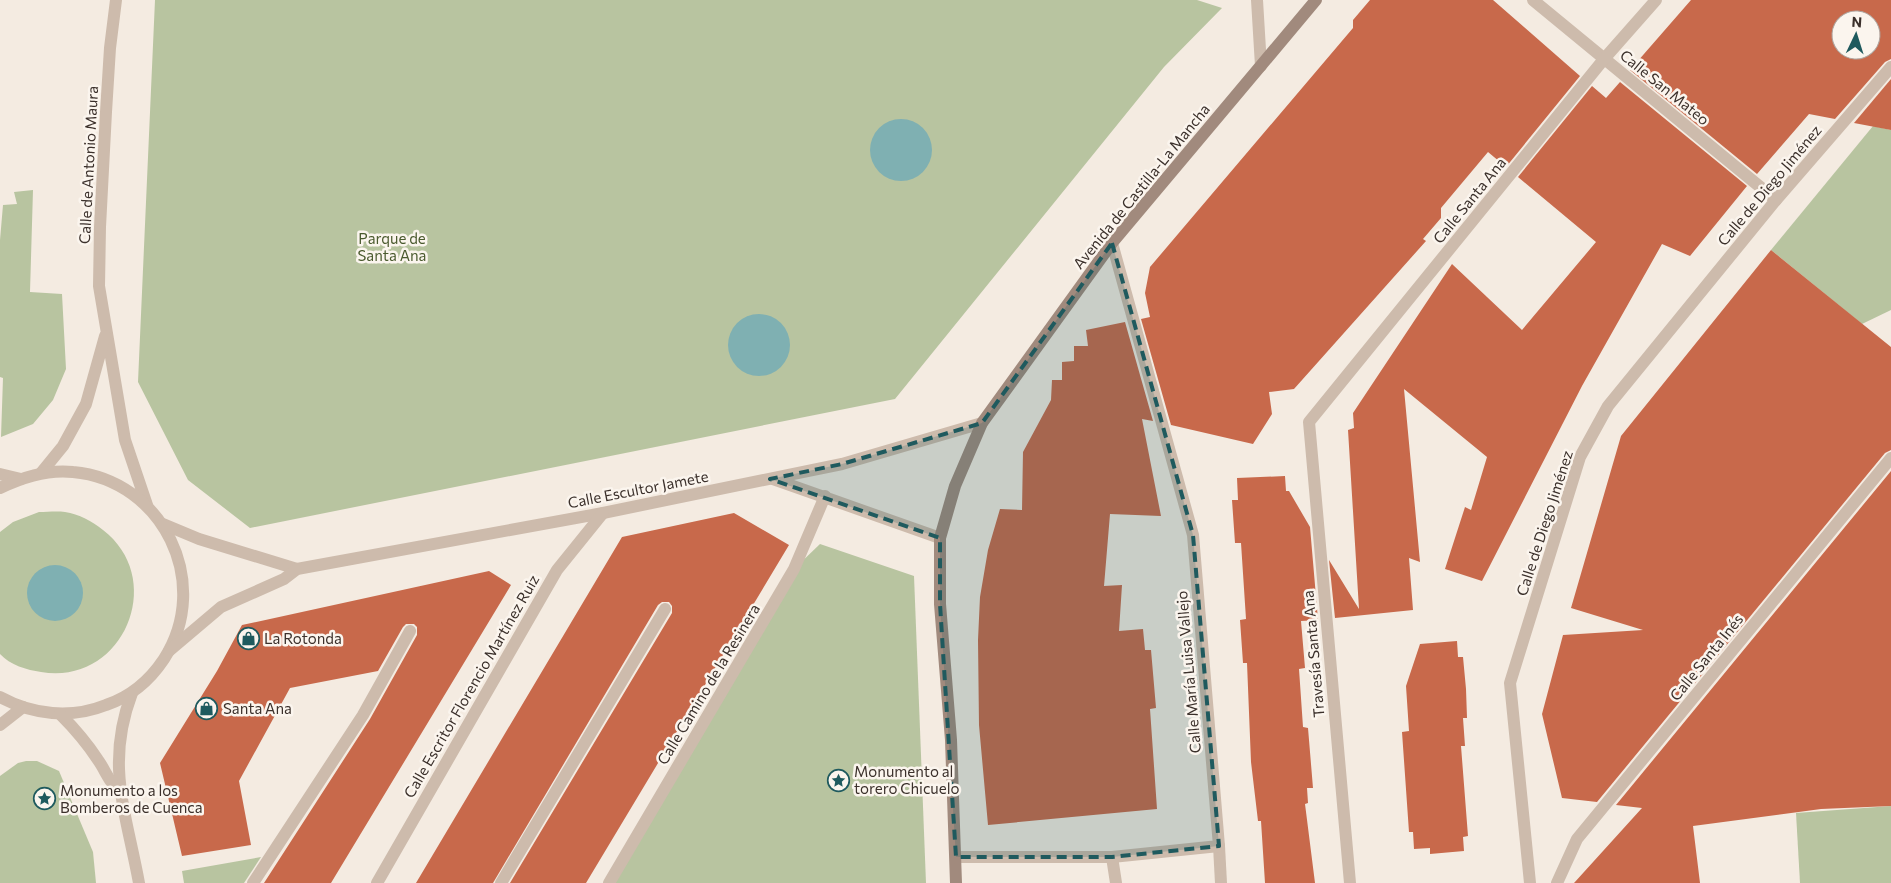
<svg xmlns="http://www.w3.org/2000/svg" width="1891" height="883" font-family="Commissioner,sans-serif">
<rect width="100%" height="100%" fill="#f4ebe1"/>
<g fill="#b8c4a0">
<path d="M 155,0 L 1197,0 L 1222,8 L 1164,67 L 895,399 L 250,528 L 188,480 L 138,382 Z"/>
<path d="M 1873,126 L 1891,130 L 1891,310 L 1862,324 L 1771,250 Z"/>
<path d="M 33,190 L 30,292 L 62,294 L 66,369 L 53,400 L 33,424 L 1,437 L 3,378 L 0,377 L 0,240 L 3,205 L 17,204 L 14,192 Z"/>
<path d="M 39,512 C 47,512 57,511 65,512 C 79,514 92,521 103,530 C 168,580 123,686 41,672 C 27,670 10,665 0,654 L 0,532 L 13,522 Z"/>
<path d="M 820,544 L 914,576 L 926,883 L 609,883 L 794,569 Z"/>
<path d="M 26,761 L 37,761 L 59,771 L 93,852 L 96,883 L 0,883 L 0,776 L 18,763 Z"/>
<path d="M 1891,806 L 1891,883 L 1800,883 L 1796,813 Z"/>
<path d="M 261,857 L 244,883 L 184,883 L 182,871 Z"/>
</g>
<g fill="#7fb0b2">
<circle cx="901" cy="150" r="31"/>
<circle cx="759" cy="345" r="31"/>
<circle cx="55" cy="593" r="28"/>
</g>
<g fill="#c8694b" fill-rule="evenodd">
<path d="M 1370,0 L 1493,0 L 1580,76 L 1506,167 L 1488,152 L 1441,208 L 1441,218 L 1423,239 L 1426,241 L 1294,389 L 1269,392 L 1272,414 L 1253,444 L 1171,425 L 1141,319 L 1150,317 L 1145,293 L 1150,267 L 1353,28 L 1353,20 Z"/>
<path d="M 1691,0 L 1891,0 L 1891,59 L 1885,62 L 1835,119 L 1809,114 L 1757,174 L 1630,70 ZM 1841,20 L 1871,20 L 1871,50 L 1841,50 Z"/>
<path d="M 1891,79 L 1891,130 L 1854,123 Z"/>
<path d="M 1620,82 L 1747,186 L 1690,256 L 1662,244 L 1582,386 L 1482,581 L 1445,569 L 1465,507 L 1471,510 L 1487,457 L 1404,389 L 1420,562 L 1409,558 L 1413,610 L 1335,618 L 1329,560 L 1359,609 L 1348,430 L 1354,428 L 1353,413 L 1452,264 L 1522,330 L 1596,242 L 1518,177 L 1592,86 L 1606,98 Z"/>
<path d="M 1771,250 L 1891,347 L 1891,450 L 1885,453 L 1597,802 L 1562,798 L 1542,714 L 1563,635 L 1643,630 L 1571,608 L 1621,436 Z"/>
<path d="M 1125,322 L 1153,421 L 1142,419 L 1161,516 L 1110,514 L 1104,586 L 1122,585 L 1119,631 L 1143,629 L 1145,650 L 1151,650 L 1156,708 L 1150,709 L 1157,809 L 988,825 L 979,725 L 978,640 L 980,597 L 988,550 L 1000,509 L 1022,510 L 1023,452 L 1051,400 L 1052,380 L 1062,380 L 1062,362 L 1074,361 L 1074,346 L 1088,346 L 1086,330 Z"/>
<path d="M 1891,471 L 1891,806 L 1821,809 L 1693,826 L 1700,883 L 1574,883 L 1642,808 L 1616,805 Z"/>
<path d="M 1285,476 L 1286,491 L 1289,491 L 1310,527 L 1318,620 L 1301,621 L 1305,668 L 1299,669 L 1303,727 L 1308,728 L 1313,788 L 1307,788 L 1308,803 L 1305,804 L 1315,883 L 1265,883 L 1261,821 L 1258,821 L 1251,762 L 1247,663 L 1243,663 L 1240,620 L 1246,619 L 1241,543 L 1235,543 L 1232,500 L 1238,500 L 1237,478 Z"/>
<path d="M 734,513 L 789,545 L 586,883 L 510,883 L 672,613 L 672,606 L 669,602 L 662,602 L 658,605 L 493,883 L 416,883 L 622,537 Z"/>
<path d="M 489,571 L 511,585 L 331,883 L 264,883 L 370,719 L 417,635 L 417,627 L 414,624 L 406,624 L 403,627 L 378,671 L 290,688 L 239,781 L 251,845 L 182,856 L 160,763 L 217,671 L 242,625 Z"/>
<path d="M 1457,641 L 1458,657 L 1463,657 L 1466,689 L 1467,718 L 1463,718 L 1465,746 L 1461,746 L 1468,836 L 1463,837 L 1464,851 L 1430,854 L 1430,848 L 1414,849 L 1413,832 L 1409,832 L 1402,732 L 1409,731 L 1406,686 L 1420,644 Z"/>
</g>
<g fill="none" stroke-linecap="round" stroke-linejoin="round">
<g stroke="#cdbbac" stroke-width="12">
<path d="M 1219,846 L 1221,883"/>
<path d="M 253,883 L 363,715 L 410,631"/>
<path d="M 501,883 L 665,609"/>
</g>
<g stroke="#cdbbac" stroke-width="12">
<path d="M 116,0 L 110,48 L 106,112 L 100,227 L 99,286 L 125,440 L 147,505"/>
<path d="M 1257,0 L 1261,66"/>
<path d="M 1533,0 L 1776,200"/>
<path d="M 41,473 L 63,446 L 86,404 L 105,336"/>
<path d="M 0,474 L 21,479"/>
<path d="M 773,479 L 940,538"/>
<path d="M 0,488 C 23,477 47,469 73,472 C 163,480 213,583 164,659 C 150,680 130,697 106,705 C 71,719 33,715 0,697"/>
<path d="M 163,524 L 199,539 L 297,569"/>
<path d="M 169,651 L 221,607 L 284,579 L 297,569 L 603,513 L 842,464 L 982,423"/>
<path d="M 132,693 C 105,764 126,812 139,883"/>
<path d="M 60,714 C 74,728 87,743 98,760 C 106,771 109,783 120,792"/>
<path d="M 0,725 L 23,707"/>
<path d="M 956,857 L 1112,857 L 1219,846 L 1193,535 L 1112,243"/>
<path d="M 1112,857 L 1116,883"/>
<path d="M 377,883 L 557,570 L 603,513"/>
<path d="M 609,883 L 794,569 L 825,496"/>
<path d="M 1350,883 L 1309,422 L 1604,59 L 1656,0"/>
<path d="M 1530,883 L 1510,683 L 1580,457 L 1608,406 L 1776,200 L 1891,67"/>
<path d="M 1557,883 L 1577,839 L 1891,458"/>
</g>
<path stroke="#a18a7d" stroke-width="12" d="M 956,883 L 951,740 L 940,604 L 940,538 L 955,486 L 982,423 L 1112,243 L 1316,0"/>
</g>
<path fill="#1f5a5e" fill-opacity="0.2" stroke="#1f5a5e" stroke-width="4" stroke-dasharray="10 6" stroke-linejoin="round" d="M 1112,243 L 1193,535 L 1219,846 L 1112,857 L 956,857 L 940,604 L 940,538 L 770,479 L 842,464 L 982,423 Z"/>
<defs>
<symbol id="shop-ring" viewBox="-11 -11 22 22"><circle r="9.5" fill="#fbf5ee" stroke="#1f5a5e" stroke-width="1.5"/><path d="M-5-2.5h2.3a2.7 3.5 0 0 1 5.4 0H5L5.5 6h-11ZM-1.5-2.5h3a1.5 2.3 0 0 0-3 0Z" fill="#1f5a5e"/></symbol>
<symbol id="sight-ring" viewBox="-11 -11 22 22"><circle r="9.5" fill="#fbf5ee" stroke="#1f5a5e" stroke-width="1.5"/><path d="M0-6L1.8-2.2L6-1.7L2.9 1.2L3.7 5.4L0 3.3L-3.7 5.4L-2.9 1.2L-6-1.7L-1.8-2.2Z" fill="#1f5a5e"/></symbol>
</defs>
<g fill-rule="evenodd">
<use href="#shop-ring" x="236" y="626" width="25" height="25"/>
<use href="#shop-ring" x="194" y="696" width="25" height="25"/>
<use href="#sight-ring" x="826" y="768" width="25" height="25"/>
<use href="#sight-ring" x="32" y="786" width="25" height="25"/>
</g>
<g text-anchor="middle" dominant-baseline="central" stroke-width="5" stroke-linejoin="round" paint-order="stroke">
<g font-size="15" fill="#3b302b" stroke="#fbf5ee">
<text transform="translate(1665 87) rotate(39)">Calle San Mateo</text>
<text transform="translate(88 165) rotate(-87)">Calle de Antonio Maura</text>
<text transform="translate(1769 185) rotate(-50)">Calle de Diego Jiménez</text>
<text transform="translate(1141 186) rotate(-51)">Avenida de Castilla-La Mancha</text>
<text transform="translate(1469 200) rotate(-51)">Calle Santa Ana</text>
<text transform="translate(638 489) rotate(-11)">Calle Escultor Jamete</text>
<text transform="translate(1544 523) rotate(-72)">Calle de Diego Jiménez</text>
<text transform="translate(1313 654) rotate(-95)">Travesía Santa Ana</text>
<text transform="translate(1706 657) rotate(-51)">Calle Santa Inés</text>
<text transform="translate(1188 672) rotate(-95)">Calle María Luisa Vallejo</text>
<text transform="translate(708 684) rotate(-59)">Calle Camino de la Resinera</text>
<text transform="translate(471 686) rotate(-60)">Calle Escritor Florencio Martínez Ruiz</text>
</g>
<g font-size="15" fill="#4a5a2e" stroke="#fbf5ee">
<text x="392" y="238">Parque de<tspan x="392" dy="17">Santa Ana</tspan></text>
</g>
<g font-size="15" fill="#3b302b" stroke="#fbf5ee" text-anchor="start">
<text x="264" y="638">La Rotonda</text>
<text x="223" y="708">Santa Ana</text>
<text x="854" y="771">Monumento al<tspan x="854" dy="17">torero Chicuelo</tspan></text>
<text x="60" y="790">Monumento a los<tspan x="60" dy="17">Bomberos de Cuenca</tspan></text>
</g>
</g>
<g transform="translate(1856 35) rotate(4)"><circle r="24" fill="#fbf5ee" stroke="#aea6a0"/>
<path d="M0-4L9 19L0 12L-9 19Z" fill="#1f5a5e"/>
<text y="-8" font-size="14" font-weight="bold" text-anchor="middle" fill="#3b302b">N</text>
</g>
</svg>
